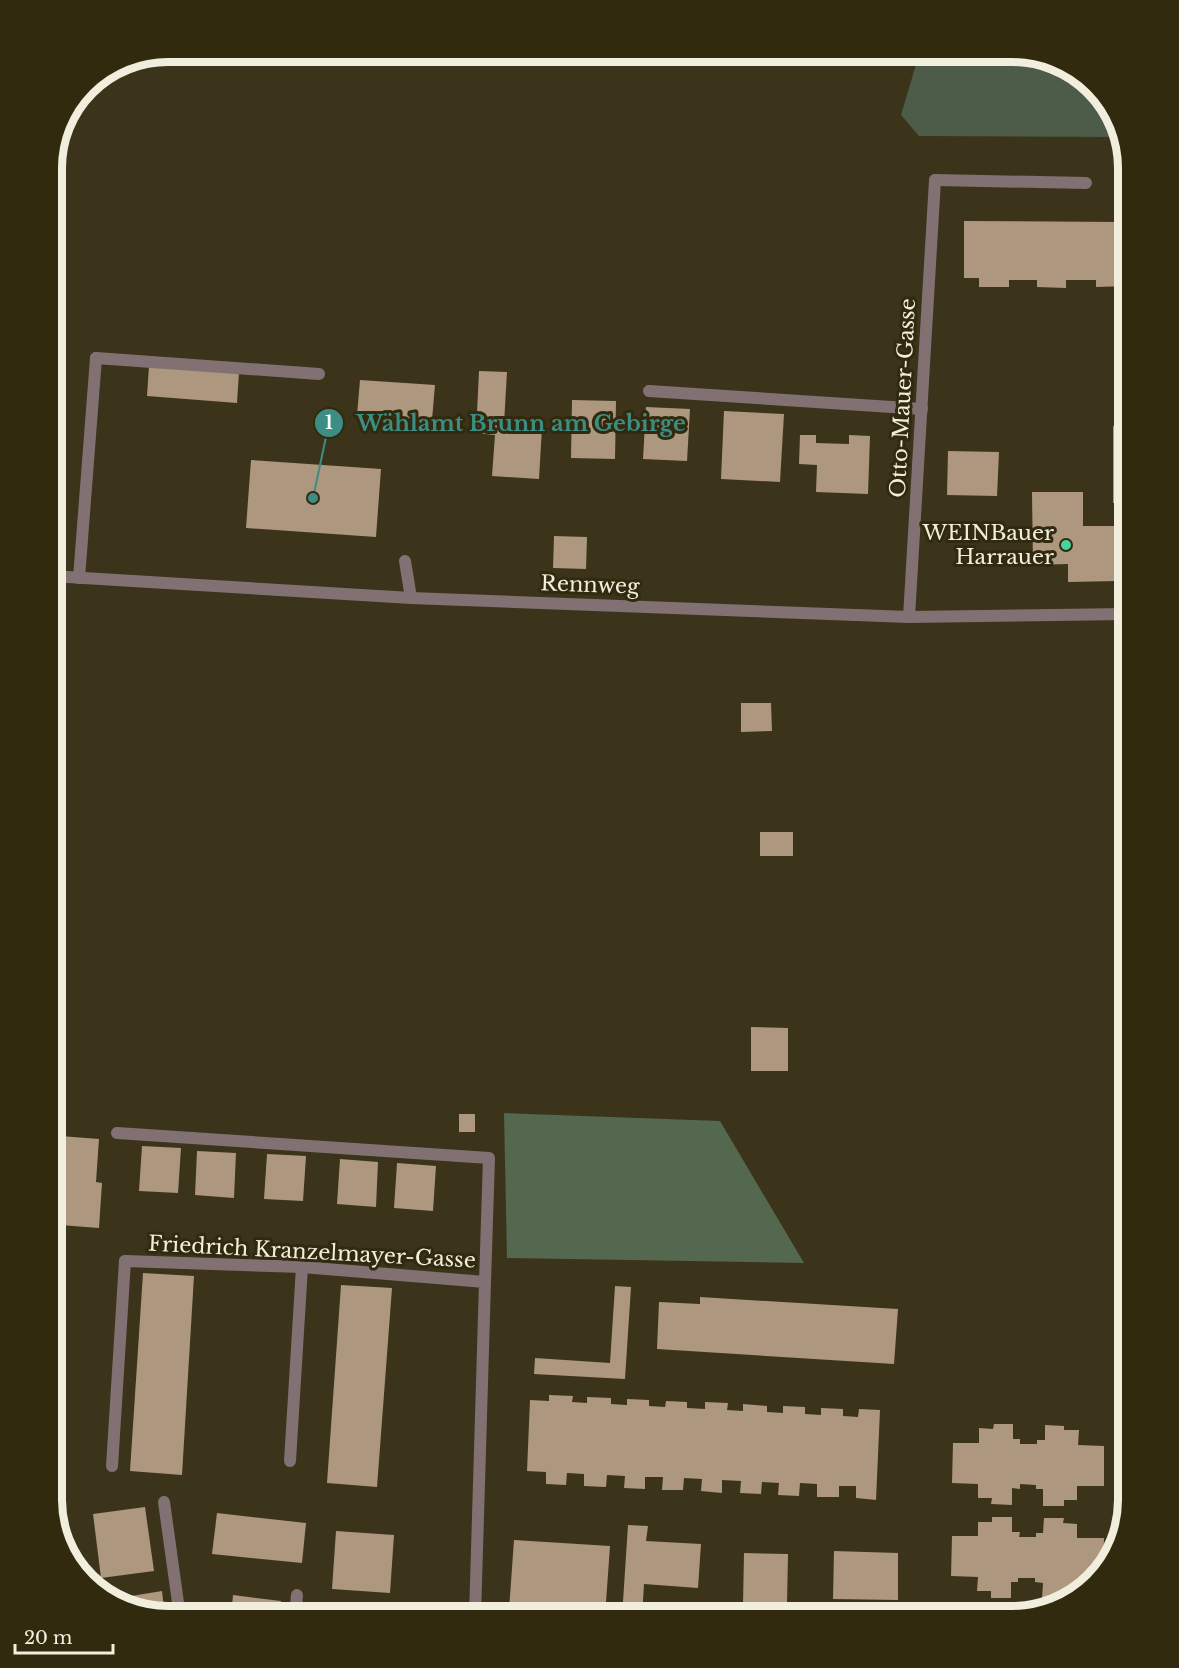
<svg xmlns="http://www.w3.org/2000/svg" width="1179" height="1668" font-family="'Libre Baskerville',serif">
<rect width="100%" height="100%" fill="#3b341a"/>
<path fill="#4d5b49" d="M 920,51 L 1019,51 L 1070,67 L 1112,109 L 1120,137 L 919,136 L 901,115 Z"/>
<path fill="#54674f" d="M 504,1113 L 720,1121 L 804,1263 L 507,1258 Z"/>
<g fill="#ad977f">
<path d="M 964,221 L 1121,222 L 1128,221 L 1128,286 L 1096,287 L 1096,280 L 1066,280 L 1066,288 L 1037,287 L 1037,280 L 1009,280 L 1009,287 L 979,287 L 979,278 L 964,278 Z"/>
<path d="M 149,366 L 239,372 L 237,403 L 147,396 Z"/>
<path d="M 479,371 L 507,372 L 504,424 L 542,427 L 539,479 L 492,476 L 495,435 L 476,433 Z"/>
<path d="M 360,380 L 435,385 L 432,420 L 357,415 Z"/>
<path d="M 572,400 L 616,401 L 615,459 L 571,458 Z"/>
<path d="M 646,407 L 690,409 L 687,461 L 643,459 Z"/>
<path d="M 724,411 L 784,414 L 780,482 L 721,479 Z"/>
<rect x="1113" y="426" width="15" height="77"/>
<path d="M 800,435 L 816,435 L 816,443 L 849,444 L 849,435 L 870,436 L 868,494 L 816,492 L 817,465 L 799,464 Z"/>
<path d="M 948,451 L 999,452 L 997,496 L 947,495 Z"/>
<path d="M 251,460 L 381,469 L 376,537 L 246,528 Z"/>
<path d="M 1032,492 L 1083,492 L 1083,526 L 1118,526 L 1119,581 L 1068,582 L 1068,564 L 1033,565 Z"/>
<path d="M 554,536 L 587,537 L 586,569 L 553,568 Z"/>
<path d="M 1120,659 L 1128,660 L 1128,685 L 1120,685 Z"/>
<path d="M 741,703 L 771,703 L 772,731 L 741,732 Z"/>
<path d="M 1128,734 L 1128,804 L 1127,804 L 1123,787 L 1121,765 L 1125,739 Z"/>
<rect x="760" y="832" width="33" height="24"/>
<path d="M 751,1027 L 788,1028 L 788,1071 L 751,1071 Z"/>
<rect x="459" y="1114" width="16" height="18"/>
<path d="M 60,1136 L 99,1139 L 96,1182 L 102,1183 L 99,1228 L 60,1225 L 64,1181 L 57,1181 Z"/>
<path d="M 142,1146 L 181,1148 L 178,1193 L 139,1191 Z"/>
<path d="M 197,1151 L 236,1153 L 234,1198 L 195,1195 Z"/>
<path d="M 267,1154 L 306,1156 L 303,1201 L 264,1199 Z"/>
<path d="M 340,1159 L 378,1162 L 376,1207 L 337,1204 Z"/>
<path d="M 397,1163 L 436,1166 L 433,1211 L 394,1208 Z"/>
<path d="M 143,1273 L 194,1276 L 182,1475 L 130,1471 Z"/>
<path d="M 341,1285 L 392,1288 L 377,1487 L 327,1483 Z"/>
<path d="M 615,1286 L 631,1287 L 625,1379 L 534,1374 L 535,1358 L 610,1363 Z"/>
<path d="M 700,1297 L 898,1309 L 894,1364 L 657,1349 L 659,1302 L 700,1304 Z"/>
<path d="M 549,1395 L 573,1396 L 572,1402 L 587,1403 L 587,1397 L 611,1398 L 611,1404 L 627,1405 L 627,1399 L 649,1400 L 649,1406 L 665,1407 L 666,1401 L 687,1402 L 687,1408 L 705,1409 L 705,1402 L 728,1403 L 727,1410 L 743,1411 L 743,1404 L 767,1406 L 767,1412 L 783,1413 L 783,1406 L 805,1407 L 805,1414 L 821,1415 L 821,1408 L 843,1409 L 843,1416 L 858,1417 L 859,1409 L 880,1410 L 876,1500 L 856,1498 L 856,1486 L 839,1486 L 839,1497 L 817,1497 L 817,1484 L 800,1483 L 799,1496 L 778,1495 L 779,1483 L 762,1482 L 761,1494 L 740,1493 L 741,1481 L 722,1480 L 722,1493 L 701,1491 L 702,1479 L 684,1478 L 683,1490 L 662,1490 L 663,1477 L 645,1477 L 645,1489 L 624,1488 L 625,1476 L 607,1475 L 606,1487 L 584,1486 L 584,1474 L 567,1473 L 566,1485 L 546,1484 L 546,1472 L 527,1471 L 530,1400 L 549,1401 Z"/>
<path d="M 994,1424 L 1013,1424 L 1013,1439 L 1020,1439 L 1020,1444 L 1037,1444 L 1037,1440 L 1045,1440 L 1045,1425 L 1064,1426 L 1064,1430 L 1079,1430 L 1078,1445 L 1104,1446 L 1104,1486 L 1077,1486 L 1077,1500 L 1064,1500 L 1064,1506 L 1043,1506 L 1043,1489 L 1036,1489 L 1036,1485 L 1020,1484 L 1020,1489 L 1012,1488 L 1012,1505 L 991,1504 L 992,1498 L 978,1498 L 978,1484 L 952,1483 L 953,1443 L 979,1443 L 979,1428 L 993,1429 Z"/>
<path d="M 145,1507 L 154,1571 L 101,1578 L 93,1514 Z"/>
<path d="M 217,1513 L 306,1523 L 302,1563 L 212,1554 Z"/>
<path d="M 992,1517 L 1012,1517 L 1012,1532 L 1020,1532 L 1019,1537 L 1036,1537 L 1036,1533 L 1043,1533 L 1044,1518 L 1064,1518 L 1063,1523 L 1077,1524 L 1077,1538 L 1104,1538 L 1103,1569 L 1092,1579 L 1077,1579 L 1076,1593 L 1063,1593 L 1063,1599 L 1042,1599 L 1043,1583 L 1035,1582 L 1035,1578 L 1018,1578 L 1018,1582 L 1011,1582 L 1011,1598 L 991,1598 L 991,1591 L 977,1591 L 978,1577 L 951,1576 L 952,1536 L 978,1536 L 978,1522 L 992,1522 Z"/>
<path d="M 628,1525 L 648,1526 L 646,1541 L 701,1544 L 698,1588 L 644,1584 L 642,1617 L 622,1617 Z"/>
<path d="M 336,1531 L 394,1535 L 390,1593 L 332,1589 Z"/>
<path d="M 514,1540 L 610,1546 L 605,1616 L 509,1610 Z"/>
<path d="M 834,1551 L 898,1553 L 898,1600 L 833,1599 Z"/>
<path d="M 744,1553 L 788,1554 L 787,1604 L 743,1604 Z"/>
<path d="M 162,1591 L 165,1617 L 160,1617 L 113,1603 L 113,1599 Z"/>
<path d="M 233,1595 L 281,1601 L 279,1617 L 231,1617 Z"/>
</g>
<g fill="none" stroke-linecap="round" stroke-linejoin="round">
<g stroke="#817173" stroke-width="12">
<path d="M 935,180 L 1086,183"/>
<path d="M 96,358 L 319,374"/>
<path d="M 649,391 L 922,409"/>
<path d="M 405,561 L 411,598"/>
<path d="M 117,1133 L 489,1158 L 485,1282"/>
<path d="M 290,1461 L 302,1267"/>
<path d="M 112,1466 L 125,1261"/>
<path d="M 164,1502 L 180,1617"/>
<path d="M 295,1617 L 297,1595"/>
</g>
<g stroke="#817173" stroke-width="12">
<path d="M 51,576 L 411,598 L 909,617 L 1128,614"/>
<path d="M 79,578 L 96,358"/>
<path d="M 909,617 L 935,180"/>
<path d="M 125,1261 L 302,1267 L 485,1282 L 475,1617"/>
</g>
</g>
<circle fill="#45d49f" stroke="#312a0f" stroke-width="2" cx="1066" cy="545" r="6"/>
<g text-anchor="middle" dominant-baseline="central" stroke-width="6" stroke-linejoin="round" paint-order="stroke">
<g font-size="21" fill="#f2eede" stroke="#312a0f">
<text transform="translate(903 398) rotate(-87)">Otto-Mauer-Gasse</text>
<text transform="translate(590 585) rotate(2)">Rennweg</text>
<text transform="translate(312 1252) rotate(3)">Friedrich Kranzelmayer-Gasse</text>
</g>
<g font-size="21" fill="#f2eede" stroke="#312a0f" text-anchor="end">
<text x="1054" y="533">WEINBauer<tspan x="1054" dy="24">Harrauer</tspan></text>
</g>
</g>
<path d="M0 0H1179V1668H0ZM168 62H1012A106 106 0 0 1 1118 168V1500A106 106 0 0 1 1012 1606H168A106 106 0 0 1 62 1500V168A106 106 0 0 1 168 62Z" fill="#312a0f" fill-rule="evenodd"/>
<path fill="none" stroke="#f2eede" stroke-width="8" d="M168 62H1012A106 106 0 0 1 1118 168V1500A106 106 0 0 1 1012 1606H168A106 106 0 0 1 62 1500V168A106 106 0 0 1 168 62Z"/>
<path fill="none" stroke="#3c8e84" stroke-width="2" d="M313 498L329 423"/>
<g fill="#3c8e84" stroke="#312a0f" stroke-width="2">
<circle cx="313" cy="498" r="6"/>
<circle cx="329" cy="423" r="15"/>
</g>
<g font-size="18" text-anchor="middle" font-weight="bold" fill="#fff">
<text x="329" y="429">1</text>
</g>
<g font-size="22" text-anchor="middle" font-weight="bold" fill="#3c8e84" stroke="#312a0f" stroke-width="6" stroke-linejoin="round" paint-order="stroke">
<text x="521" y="431">Wählamt Brunn am Gebirge</text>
</g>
<path d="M15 1644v9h98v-9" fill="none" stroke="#f2eede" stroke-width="3"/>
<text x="24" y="1644" font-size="18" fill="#f2eede" stroke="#312a0f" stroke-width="4.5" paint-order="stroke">20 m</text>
</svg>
